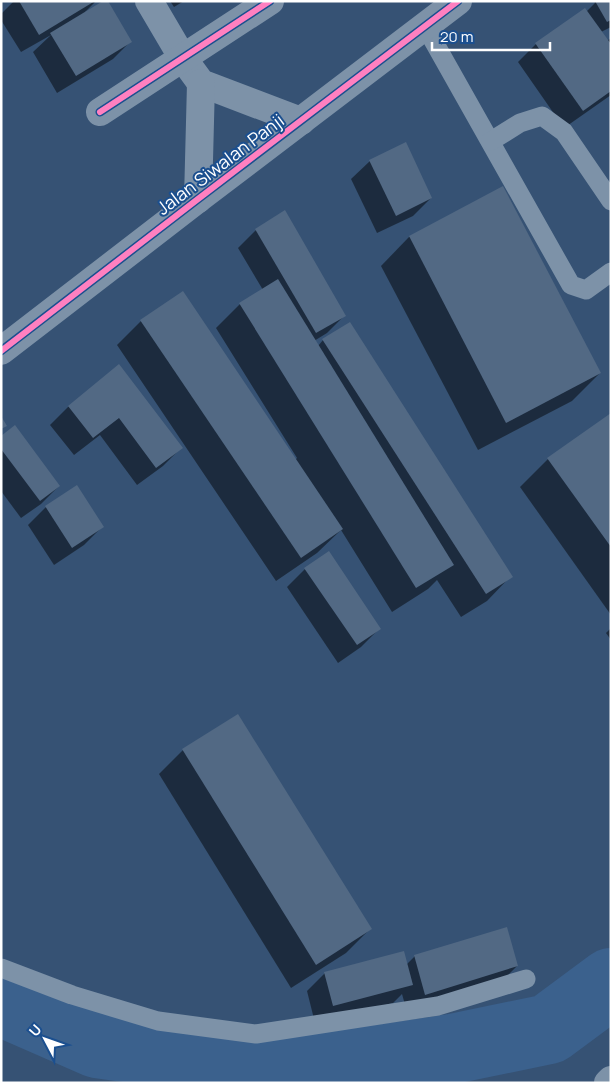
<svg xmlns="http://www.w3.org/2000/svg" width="612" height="1084" font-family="Manrope,sans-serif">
<rect width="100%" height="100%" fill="#365274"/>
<g fill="#0007">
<path d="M 14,1 L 96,1 L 85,12 L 131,41 L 113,59 L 57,93 L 33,52 L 51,35 L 21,52 L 1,20 L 1,14 Z"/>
<path d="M 170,1 L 184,1 L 174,7 Z"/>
<path d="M 594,1 L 611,1 L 611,27 L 601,32 L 607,41 L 611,38 L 611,95 L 564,128 L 518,62 L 536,44 L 586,12 L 595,3 Z"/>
<path d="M 370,161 L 431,198 L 413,216 L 377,233 L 351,179 Z"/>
<path d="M 503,188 L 600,373 L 572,401 L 478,450 L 381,266 L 409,237 Z"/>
<path d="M 256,230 L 345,315 L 327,333 L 314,341 L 318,346 L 323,340 L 511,576 L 487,601 L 461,617 L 437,580 L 428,589 L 392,612 L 341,530 L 317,553 L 276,581 L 117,345 L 141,321 L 295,460 L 297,458 L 216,328 L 240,304 L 263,290 L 238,248 Z"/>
<path d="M 119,366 L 181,448 L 163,466 L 137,485 L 100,435 L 74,455 L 50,425 L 68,407 Z"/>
<path d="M 611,414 L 611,615 L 520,487 L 548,459 Z"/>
<path d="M 1,437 L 59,486 L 41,504 L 21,518 L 1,491 Z"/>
<path d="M 46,507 L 102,527 L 84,545 L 54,565 L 28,525 Z"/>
<path d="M 305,569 L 379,629 L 361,647 L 338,663 L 287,587 Z"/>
<path d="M 611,628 L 611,640 L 606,633 Z"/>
<path d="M 183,750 L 370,929 L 346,953 L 291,988 L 159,774 Z"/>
<path d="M 415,956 L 517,966 L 499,984 L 407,1012 L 402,994 L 393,1003 L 315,1023 L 307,991 L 325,973 L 406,965 Z"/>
</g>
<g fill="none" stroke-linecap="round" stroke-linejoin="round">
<path stroke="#3b618d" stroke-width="70" d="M 1,1001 L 97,1043 L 209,1059 L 322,1068 L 452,1049 L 549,1029 L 611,983"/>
</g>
<g fill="#526984">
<path d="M 19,1 L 95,1 L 39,35 Z"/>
<path d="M 103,1 L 108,1 L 132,42 L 76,76 L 50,33 Z"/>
<path d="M 595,1 L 611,1 L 611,20 L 607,22 Z"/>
<path d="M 585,8 L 611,44 L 611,91 L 583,111 L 535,43 Z"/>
<path d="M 406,142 L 432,198 L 396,216 L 369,160 Z"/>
<path d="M 503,186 L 601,373 L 506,423 L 409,236 Z"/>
<path d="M 285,210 L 346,316 L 316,333 L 255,229 Z"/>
<path d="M 278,279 L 454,565 L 416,588 L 239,303 Z"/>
<path d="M 183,291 L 343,529 L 301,558 L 140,320 Z"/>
<path d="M 350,322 L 513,577 L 486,594 L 322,339 Z"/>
<path d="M 119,364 L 183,448 L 156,468 L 119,418 L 93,438 L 68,406 Z"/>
<path d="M 611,413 L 611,547 L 547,458 Z"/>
<path d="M 1,416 L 7,426 L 1,429 Z"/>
<path d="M 15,425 L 60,486 L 40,501 L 1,449 L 1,436 Z"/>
<path d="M 77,485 L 104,527 L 72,548 L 45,506 Z"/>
<path d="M 329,551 L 381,629 L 357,645 L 304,568 Z"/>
<path d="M 238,714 L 372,929 L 316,965 L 182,749 Z"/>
<path d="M 507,927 L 518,966 L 425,995 L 414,955 Z"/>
<path d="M 404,951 L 413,985 L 333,1006 L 324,972 Z"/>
</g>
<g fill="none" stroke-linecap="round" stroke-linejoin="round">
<g stroke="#7d92a8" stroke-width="19">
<path d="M 425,26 L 571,285 L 586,290 L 611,272"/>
<path d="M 491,141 L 520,123 L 542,116 L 564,132 L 611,201"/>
<path d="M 1,968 L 72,995 L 158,1021 L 256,1034 L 438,1006 L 526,979"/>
</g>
<g stroke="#7d92a8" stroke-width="28">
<path d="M 149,1 L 182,57 L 201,83 L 301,121"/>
<path d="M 100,112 L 270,1"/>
<path d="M 198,199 L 201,83"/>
<path d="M 1,351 L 198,199 L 458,1"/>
<path d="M 608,1083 L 611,1080"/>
</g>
<defs>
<g id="cycleway">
<path d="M 100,112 L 270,1"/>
<path d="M 1,351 L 198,199 L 458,1"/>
</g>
</defs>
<use href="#cycleway" stroke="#1b4f8f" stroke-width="9"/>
<use href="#cycleway" stroke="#ff80c0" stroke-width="6"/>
</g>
<g text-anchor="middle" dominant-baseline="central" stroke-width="4" stroke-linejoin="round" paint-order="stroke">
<g font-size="18" fill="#fff" stroke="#1b4f8f">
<text transform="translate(220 164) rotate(-37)">Jalan Siwalan Panji</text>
</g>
</g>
<rect width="612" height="1084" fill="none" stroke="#ffffff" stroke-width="5"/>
<g transform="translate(45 1039) rotate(311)" stroke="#1b4f8f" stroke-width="4" paint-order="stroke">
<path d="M0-4L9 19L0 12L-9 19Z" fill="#ffffff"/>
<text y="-8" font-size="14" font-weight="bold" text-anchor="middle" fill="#ffffff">U</text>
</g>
<path d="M432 42v8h118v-8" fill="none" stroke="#ffffff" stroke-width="2.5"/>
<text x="440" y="42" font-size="15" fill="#ffffff" stroke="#1b4f8f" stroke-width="4" paint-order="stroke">20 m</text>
</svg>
